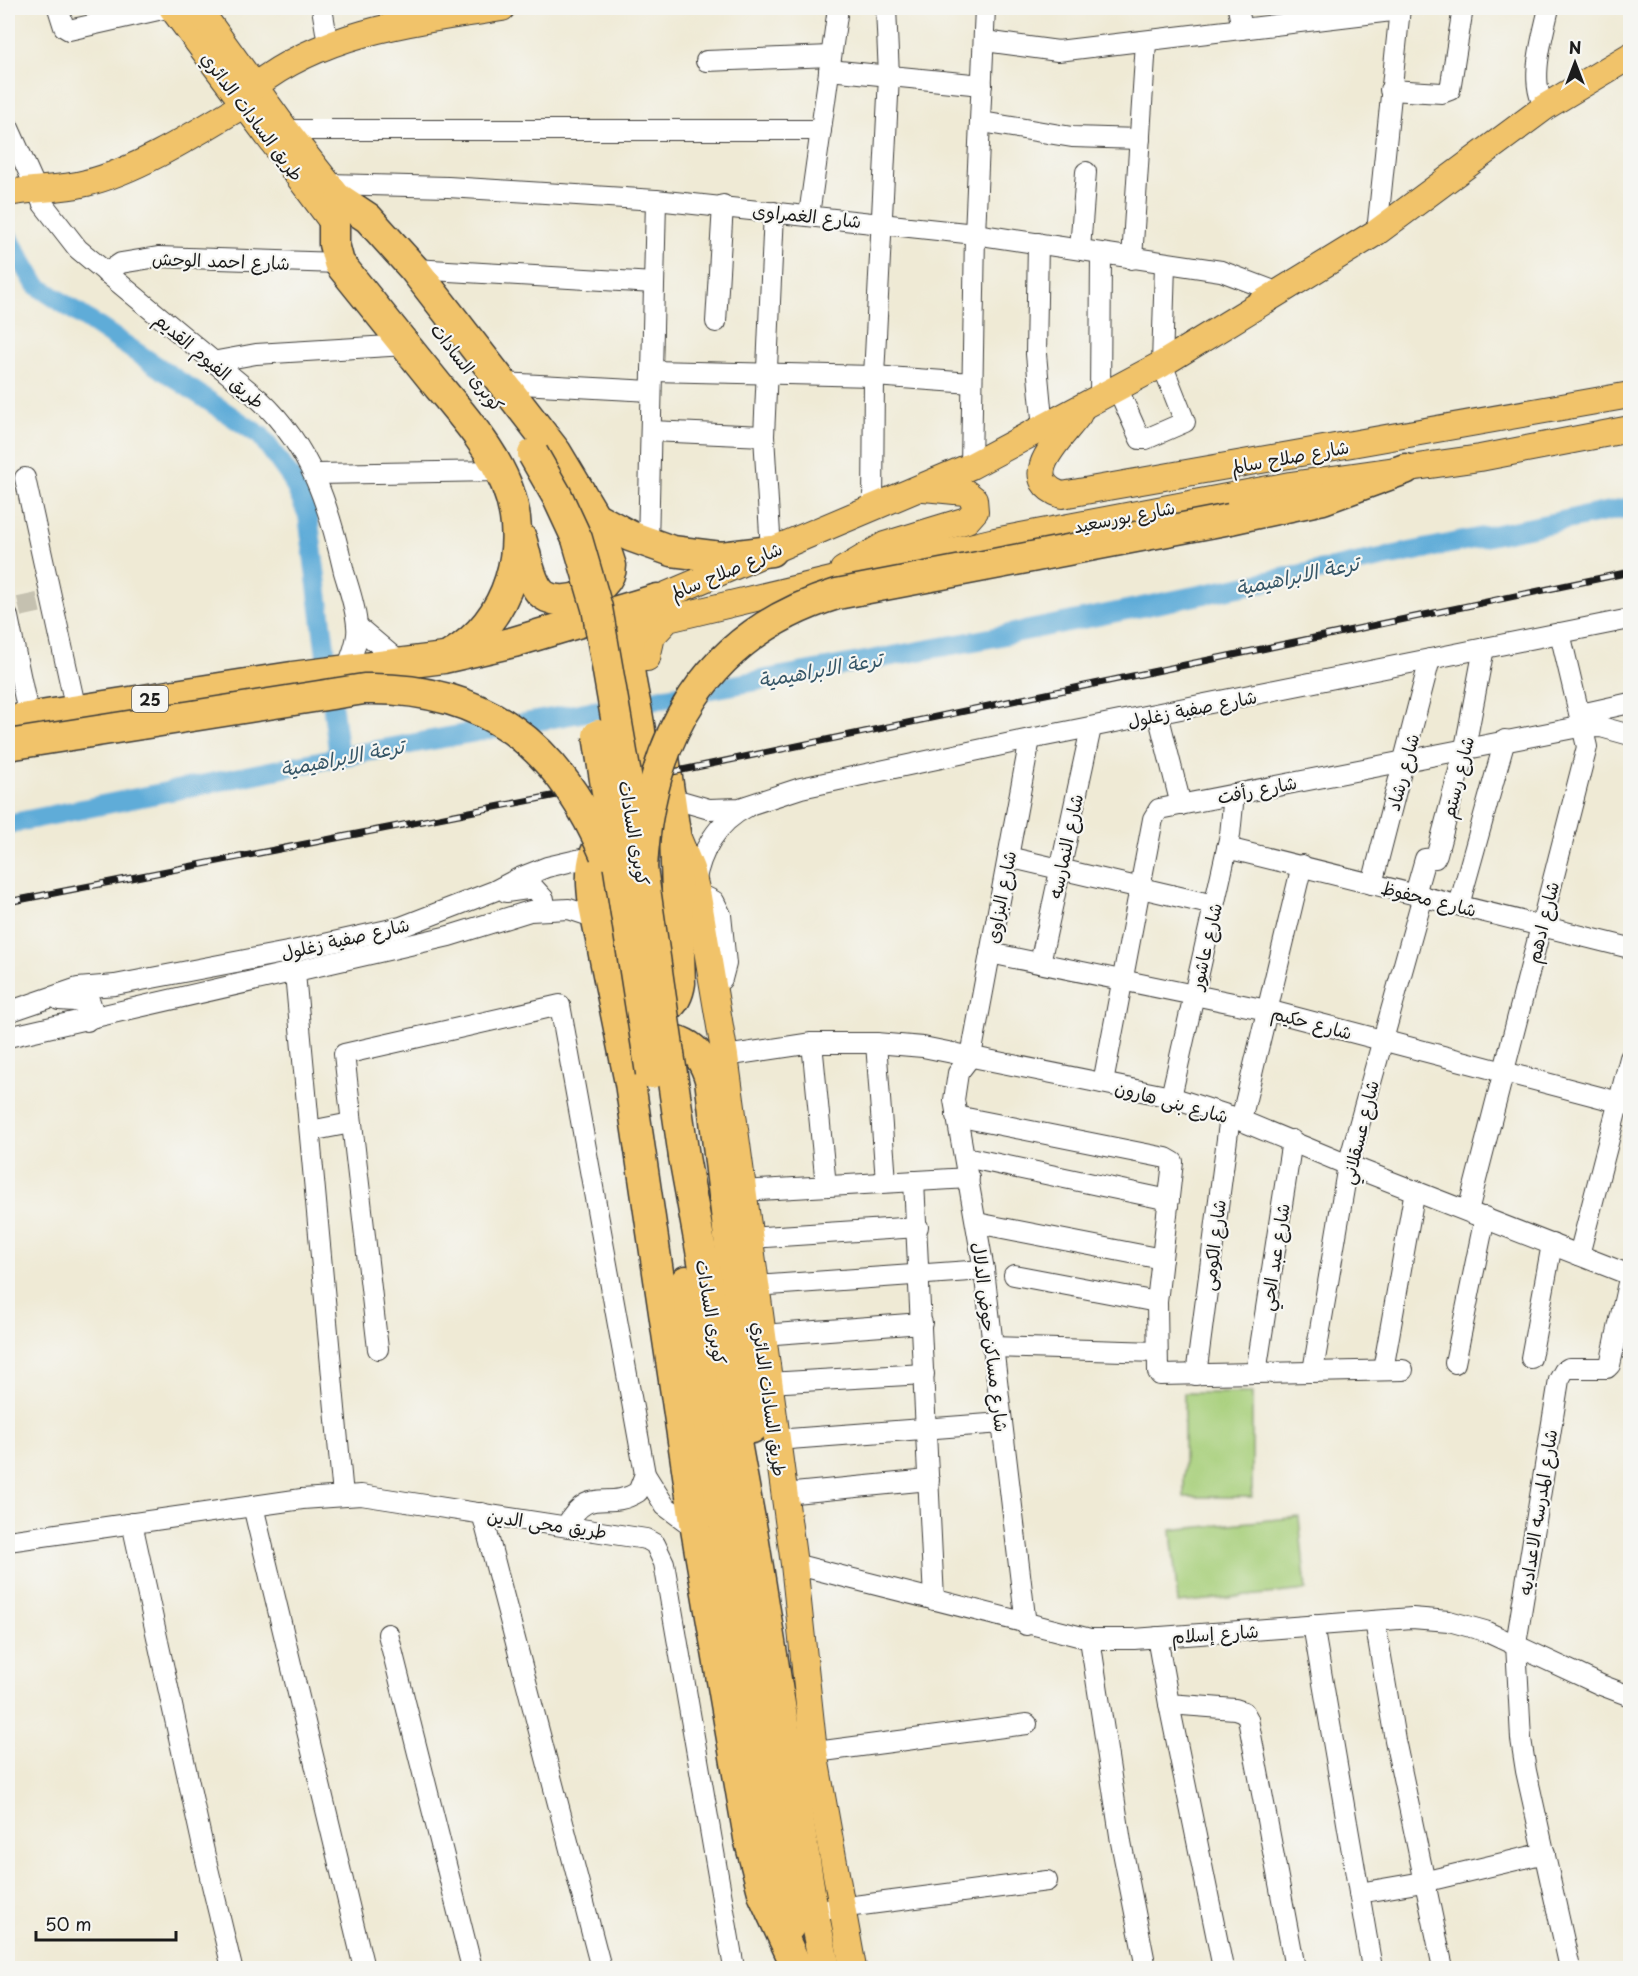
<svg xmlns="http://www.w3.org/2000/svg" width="1638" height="1976" font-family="'Playpen Sans','Playpen Sans Arabic',sans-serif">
<rect width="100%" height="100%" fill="#f6f6f2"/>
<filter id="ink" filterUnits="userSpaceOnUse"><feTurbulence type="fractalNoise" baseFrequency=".0167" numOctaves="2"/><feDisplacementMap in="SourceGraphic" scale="12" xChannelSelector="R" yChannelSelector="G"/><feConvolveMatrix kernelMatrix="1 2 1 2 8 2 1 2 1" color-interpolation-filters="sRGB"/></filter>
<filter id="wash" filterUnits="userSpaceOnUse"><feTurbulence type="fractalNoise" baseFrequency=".008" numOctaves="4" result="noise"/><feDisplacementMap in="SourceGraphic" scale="24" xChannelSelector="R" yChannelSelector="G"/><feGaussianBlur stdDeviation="1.35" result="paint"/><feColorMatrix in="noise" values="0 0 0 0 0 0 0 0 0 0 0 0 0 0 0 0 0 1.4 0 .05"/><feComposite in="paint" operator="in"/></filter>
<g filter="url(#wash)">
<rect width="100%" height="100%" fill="#efead5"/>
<g fill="#a7cf7a" stroke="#62764b" stroke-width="1.5">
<rect x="1184" y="1393" width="68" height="104"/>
<path d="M 1299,1517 L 1306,1590 L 1178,1603 L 1171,1530 Z"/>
</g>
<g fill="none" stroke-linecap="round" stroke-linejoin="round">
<g stroke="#5eacd8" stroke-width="20">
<path d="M 8,237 L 36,285 L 261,436 L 292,479 L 308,515 L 339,757"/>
<path d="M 8,824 L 339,757 L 980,640 L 1630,507"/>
</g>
</g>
</g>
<g filter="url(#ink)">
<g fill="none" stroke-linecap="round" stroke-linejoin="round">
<path stroke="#c5c1b0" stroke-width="20" stroke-dasharray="20 10" stroke-linecap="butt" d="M 19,607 L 42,602"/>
<defs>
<g id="minor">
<path d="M 58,8 L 64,27 L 69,30 L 167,8"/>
<path d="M 322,8 L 328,44"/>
<path d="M 1238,8 L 1242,29"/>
<path d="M 985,41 L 1058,51 L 1400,10"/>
<path d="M 706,61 L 831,56"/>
<path d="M 829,70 L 982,85"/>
<path d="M 1390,90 L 1442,93 L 1450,90 L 1463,8"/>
<path d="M 1545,107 C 1528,82 1543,36 1549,8"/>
<path d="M 982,122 L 1072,137 L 1140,139"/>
<path d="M 8,126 L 43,204 L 78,249 L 260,400 C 311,448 329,506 344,572 C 349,589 356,608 357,626 C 359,640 351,658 346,670"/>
<path d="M 286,130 L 821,130"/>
<path d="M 329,184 L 448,187 L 656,200 L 975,234 L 1221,271 L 1279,293"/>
<path d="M 809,215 L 838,8"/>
<path d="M 1377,232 L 1400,8"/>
<path d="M 1038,243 L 1036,354 L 1043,429"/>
<path d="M 1080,249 L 1086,172"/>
<path d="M 1132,259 L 1146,42"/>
<path d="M 414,269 L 654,283"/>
<path d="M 106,273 L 121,263 L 158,257 L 339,263"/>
<path d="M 716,322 L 723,205"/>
<path d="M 212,362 L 256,354 L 406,345"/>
<path d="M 652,371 L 874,376 L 972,383"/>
<path d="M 502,383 L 651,391"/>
<path d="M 1117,387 L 1140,439 L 1146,439 L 1185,422 L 1162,364 L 1165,264"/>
<path d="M 1100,398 L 1101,253"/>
<path d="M 651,431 L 764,436"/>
<path d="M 971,466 L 975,234 L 985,8"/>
<path d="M 315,474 L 499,471"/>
<path d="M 25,478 L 76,710"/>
<path d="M 873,508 L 874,376 L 889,76 L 886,8"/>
<path d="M 648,544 L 656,200"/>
<path d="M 771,551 L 764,436 L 774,212"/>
<path d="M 8,617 L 29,718"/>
<path d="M 358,627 L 403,665"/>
<path d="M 1158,714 L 1181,805"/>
<path d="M 1581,714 L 1630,703"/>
<path d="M 671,798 L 709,809 L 740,808 L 801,788 L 1030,739 L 1630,619"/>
<path d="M 1227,848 L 1630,948"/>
<path d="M 1008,857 L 1214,905"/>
<path d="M 695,884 C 700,852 717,822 747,807"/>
<path d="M 1372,884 L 1430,659"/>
<path d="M 506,892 L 534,888 L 544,899 L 542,909"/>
<path d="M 696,892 L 714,901 L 721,915 L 726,964 L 722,979 L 713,987"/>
<path d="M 1415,894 L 1425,859 L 1435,858 L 1437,854 L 1465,748 L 1484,648"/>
<path d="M 1459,905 L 1505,740"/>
<path d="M 990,953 L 1267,1010 L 1630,1105"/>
<path d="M 1040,963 L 1091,728"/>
<path d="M 295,973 L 343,1496"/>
<path d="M 59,1000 L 90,1002 L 94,1014 L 87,1021"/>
<path d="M 8,1012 L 78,988 L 115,985 L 293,951 L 401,927 L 494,891 L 519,878 L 547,867 L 603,854"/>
<path d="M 8,1037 L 449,936 L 530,911 L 569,909 L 596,918"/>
<path d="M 812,1043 L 826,1186"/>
<path d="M 876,1043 L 886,1182"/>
<path d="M 725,1056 L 812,1043 L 876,1043 L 923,1047 L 1171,1097 L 1230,1116 L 1348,1165 L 1630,1275"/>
<path d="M 1103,1083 L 1153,819 L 1159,809 L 1574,728 L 1601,727 L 1630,735"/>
<path d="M 1171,1097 L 1230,835 L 1234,794"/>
<path d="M 956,1116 L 1166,1158 L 1173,1162 L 1157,1302 L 1158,1372 L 1160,1375 L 1403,1370"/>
<path d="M 1241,1120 L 1302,865"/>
<path d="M 310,1131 L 351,1123"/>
<path d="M 965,1157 L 1169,1200"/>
<path d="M 914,1181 L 934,1600"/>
<path d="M 742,1191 L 969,1178"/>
<path d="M 1468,1211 L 1587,747 L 1560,633"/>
<path d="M 977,1223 L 1162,1259"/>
<path d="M 749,1238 L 918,1227"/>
<path d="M 1579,1255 L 1630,1058"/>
<path d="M 1014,1275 L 1157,1302"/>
<path d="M 755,1286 L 984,1270"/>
<path d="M 762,1335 L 922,1323"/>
<path d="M 992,1347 L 1157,1352"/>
<path d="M 378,1349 L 344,1054 L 560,1005 L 645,1474 L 665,1506 L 696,1529"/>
<path d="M 1531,1358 L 1552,1244"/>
<path d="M 1455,1363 L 1485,1217"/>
<path d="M 1383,1370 L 1415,1190"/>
<path d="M 1313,1371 L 1348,1165 L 1423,896"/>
<path d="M 1256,1373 L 1292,1140"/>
<path d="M 1196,1375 L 1230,1116"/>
<path d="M 768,1383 L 924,1374"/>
<path d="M 776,1440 L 1002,1423"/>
<path d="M 784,1494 L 929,1480"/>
<path d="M 253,1506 L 364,1968"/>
<path d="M 482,1513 L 601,1968"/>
<path d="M 132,1523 L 205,1856 L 232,1968"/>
<path d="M 566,1526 C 590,1483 606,1512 638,1492 L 645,1474"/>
<path d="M 8,1541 L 302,1499 L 361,1495 L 646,1539 L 655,1544 L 664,1563 L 734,1968"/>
<path d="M 794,1564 L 1090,1639 L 1134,1639 L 1412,1618 L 1449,1621 L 1485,1631 L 1601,1685 L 1630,1696"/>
<path d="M 1375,1621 L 1395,1740 L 1443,1968"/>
<path d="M 1026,1625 L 984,1270 L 954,1100 L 958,1073 L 971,1056 L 1030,739"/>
<path d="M 1313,1625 L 1372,1968"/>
<path d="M 388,1634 L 472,1968"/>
<path d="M 1157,1637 L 1169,1704 L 1235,1709 L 1244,1712 L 1248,1719 L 1295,1968"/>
<path d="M 1090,1639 L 1121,1842 L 1146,1968"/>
<path d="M 1169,1704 L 1223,1968"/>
<path d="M 801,1754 L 1027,1724"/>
<path d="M 1359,1893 L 1423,1882 L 1545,1853"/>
<path d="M 831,1909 L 1047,1881"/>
<path d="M 1570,1968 L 1526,1771 L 1521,1739 L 1516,1644 L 1559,1380 L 1564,1371 L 1569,1368 L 1607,1368 L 1610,1365 L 1630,1274"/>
</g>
<g id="major">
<path d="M 172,8 L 334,224"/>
<path d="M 198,8 L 286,130 L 341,200"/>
<path d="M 255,86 C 325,31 416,21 502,8"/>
<path d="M 8,193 C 34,188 60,190 86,183 C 137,171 198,132 243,105"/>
<path d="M 1079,414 C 1063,437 1014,478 1062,495 L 1630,395"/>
<path d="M 843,570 L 885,545 L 967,520 L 975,511 L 974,499 L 965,492 L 924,488"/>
<path d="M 657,599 L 971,466 L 1162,364 L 1377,232 L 1545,107 L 1630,56"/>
<path d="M 647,658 L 652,636 L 668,619 L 995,541 L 1290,485 L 1480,458 L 1630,429"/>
<path d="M 678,838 L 691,869 L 698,897 L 725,1056 L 794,1564 L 814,1752 L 853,1968"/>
</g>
<g id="highway">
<path d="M 341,200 L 368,218 L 414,269 L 556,452 L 595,517 L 630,536 L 672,551 L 721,557 L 771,551"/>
<path d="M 334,224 L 334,244 L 339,263 C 373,305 406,346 439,387 C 463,416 492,449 506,484 C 531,547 510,619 451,655"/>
<path d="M 1230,519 L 1323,499 L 1405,469"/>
<path d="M 521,538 C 526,554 529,579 540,592 C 559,612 611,592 611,566 L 595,517"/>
<path d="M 657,599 C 601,640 645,701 641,757 C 638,798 608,818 595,855 C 590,871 592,889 594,905 L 630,1083 L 696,1529 L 749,1838 L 764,1896 L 795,1963 L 793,1968"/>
<path d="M 8,721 L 292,677 L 444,658 L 514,642 L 654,600"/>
<path d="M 641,1015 C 663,1015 677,1005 680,983 L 675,833 L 663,750"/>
<path d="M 644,1050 C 675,1029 700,1045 710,1079 L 752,1428"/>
<path d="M 684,1157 L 753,1536 L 813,1911 L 825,1968"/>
<path d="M 686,1281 L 789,1927"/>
</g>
</defs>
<use href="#minor" stroke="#3c3b38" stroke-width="22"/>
<use href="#major" stroke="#3c3b38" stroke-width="28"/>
<use href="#highway" stroke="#3c3b38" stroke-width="33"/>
<use href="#minor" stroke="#fff" stroke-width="20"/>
<use href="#major" stroke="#f1c36a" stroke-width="26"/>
<use href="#highway" stroke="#f1c36a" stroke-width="30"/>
<defs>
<path id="rail" d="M 8,902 L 639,779 L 1630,572"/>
</defs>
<use href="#rail" stroke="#1c1c1c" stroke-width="7"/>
<use href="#rail" stroke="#f6f6f2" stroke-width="4.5" stroke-dasharray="14" stroke-linecap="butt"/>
<defs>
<g id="highway-bridge">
<path d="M 533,454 L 557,496 L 577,539 L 597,608 L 642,868 L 684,1157"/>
<path d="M 598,735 L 651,1073"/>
<path d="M 8,745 L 364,689 C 485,686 559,746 605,854"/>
<path d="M 642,868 C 649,737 706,634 837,594 L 1230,519"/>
</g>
</defs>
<use href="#highway-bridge" stroke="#3c3b38" stroke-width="33" stroke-linecap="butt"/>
<use href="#highway-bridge" stroke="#f1c36a" stroke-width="30"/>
</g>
</g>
<g text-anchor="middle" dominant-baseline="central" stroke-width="4.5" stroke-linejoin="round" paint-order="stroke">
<rect fill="#f6f6f2" stroke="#5d5d5c" stroke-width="1.5" x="132" y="686" width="36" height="26" rx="4.5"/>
<g font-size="16" font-weight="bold" fill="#1c1c1c">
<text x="150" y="699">25</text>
</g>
<g font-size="18" fill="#1c1c1c" stroke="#f6f6f2">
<text transform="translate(253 116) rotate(53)">طريق السادات الدائري</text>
<text transform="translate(807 215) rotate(6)">شارع الغمراوى</text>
<text transform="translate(221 260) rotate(2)">شارع احمد الوحش</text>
<text transform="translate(210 360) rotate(40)">طريق الفيوم القديم</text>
<text transform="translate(468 367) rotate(52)">كوبرى السادات</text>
<text transform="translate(1290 456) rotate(-10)">شارع صلاح سالم</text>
<text transform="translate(1124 516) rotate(-11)">شارع بورسعيد</text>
<text transform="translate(726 570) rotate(-23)">شارع صلاح سالم</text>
<text transform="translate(1192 708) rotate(-11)">شارع صفية زغلول</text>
<text transform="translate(1402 772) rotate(-75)">شارع رشاد</text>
<text transform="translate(1457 777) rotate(-76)">شارع رستم</text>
<text transform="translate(1257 789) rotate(-11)">شارع رأفت</text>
<text transform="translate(635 833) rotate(80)">كوبرى السادات</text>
<text transform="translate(1065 846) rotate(-78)">شارع النمارسه</text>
<text transform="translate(1000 897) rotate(-79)">شارع البزاوى</text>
<text transform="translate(1429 898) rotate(14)">شارع محفوظ</text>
<text transform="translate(1542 922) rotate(-76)">شارع ادهم</text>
<text transform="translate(345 938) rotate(-13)">شارع صفية زغلول</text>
<text transform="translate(1205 946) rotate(-77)">شارع عاشور</text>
<text transform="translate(1312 1022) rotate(15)">شارع حكيم</text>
<text transform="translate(1172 1101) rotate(15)">شارع بنى هارون</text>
<text transform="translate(1359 1132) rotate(-76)">شارع عسقلاني</text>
<text transform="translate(1213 1245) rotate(-83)">شارع الكومى</text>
<text transform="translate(1274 1257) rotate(-81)">شارع عبد الحي</text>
<text transform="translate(712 1312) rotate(80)">كوبرى السادات</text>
<text transform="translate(991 1337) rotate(83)">شارع مساكن حوض الدلال</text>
<text transform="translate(770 1399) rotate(82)">طريق السادات الدائري</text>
<text transform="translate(1537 1512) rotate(-81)">شارع المدرسه الاعداديه</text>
<text transform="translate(547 1523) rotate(8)">طريق محى الدين</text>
<text transform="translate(1215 1633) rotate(-4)">شارع إسلام</text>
</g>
<g font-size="20" font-style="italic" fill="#365667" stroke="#f6f6f2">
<text transform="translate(1297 575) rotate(-12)">ترعة الابراهيمية</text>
<text transform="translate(820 669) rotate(-10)">ترعة الابراهيمية</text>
<text transform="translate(342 757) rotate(-11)">ترعة الابراهيمية</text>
</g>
</g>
<rect width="1638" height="1976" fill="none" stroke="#f6f6f2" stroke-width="30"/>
<g transform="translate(1575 63)" stroke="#f6f6f2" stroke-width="4.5" paint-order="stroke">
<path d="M0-4.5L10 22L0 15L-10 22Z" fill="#1c1c1c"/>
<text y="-9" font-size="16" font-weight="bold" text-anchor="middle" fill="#1c1c1c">N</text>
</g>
<path d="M36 1931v9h140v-9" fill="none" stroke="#1c1c1c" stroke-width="3"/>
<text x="45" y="1931" font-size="18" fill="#1c1c1c" stroke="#f6f6f2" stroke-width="4.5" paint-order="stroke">50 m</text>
</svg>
